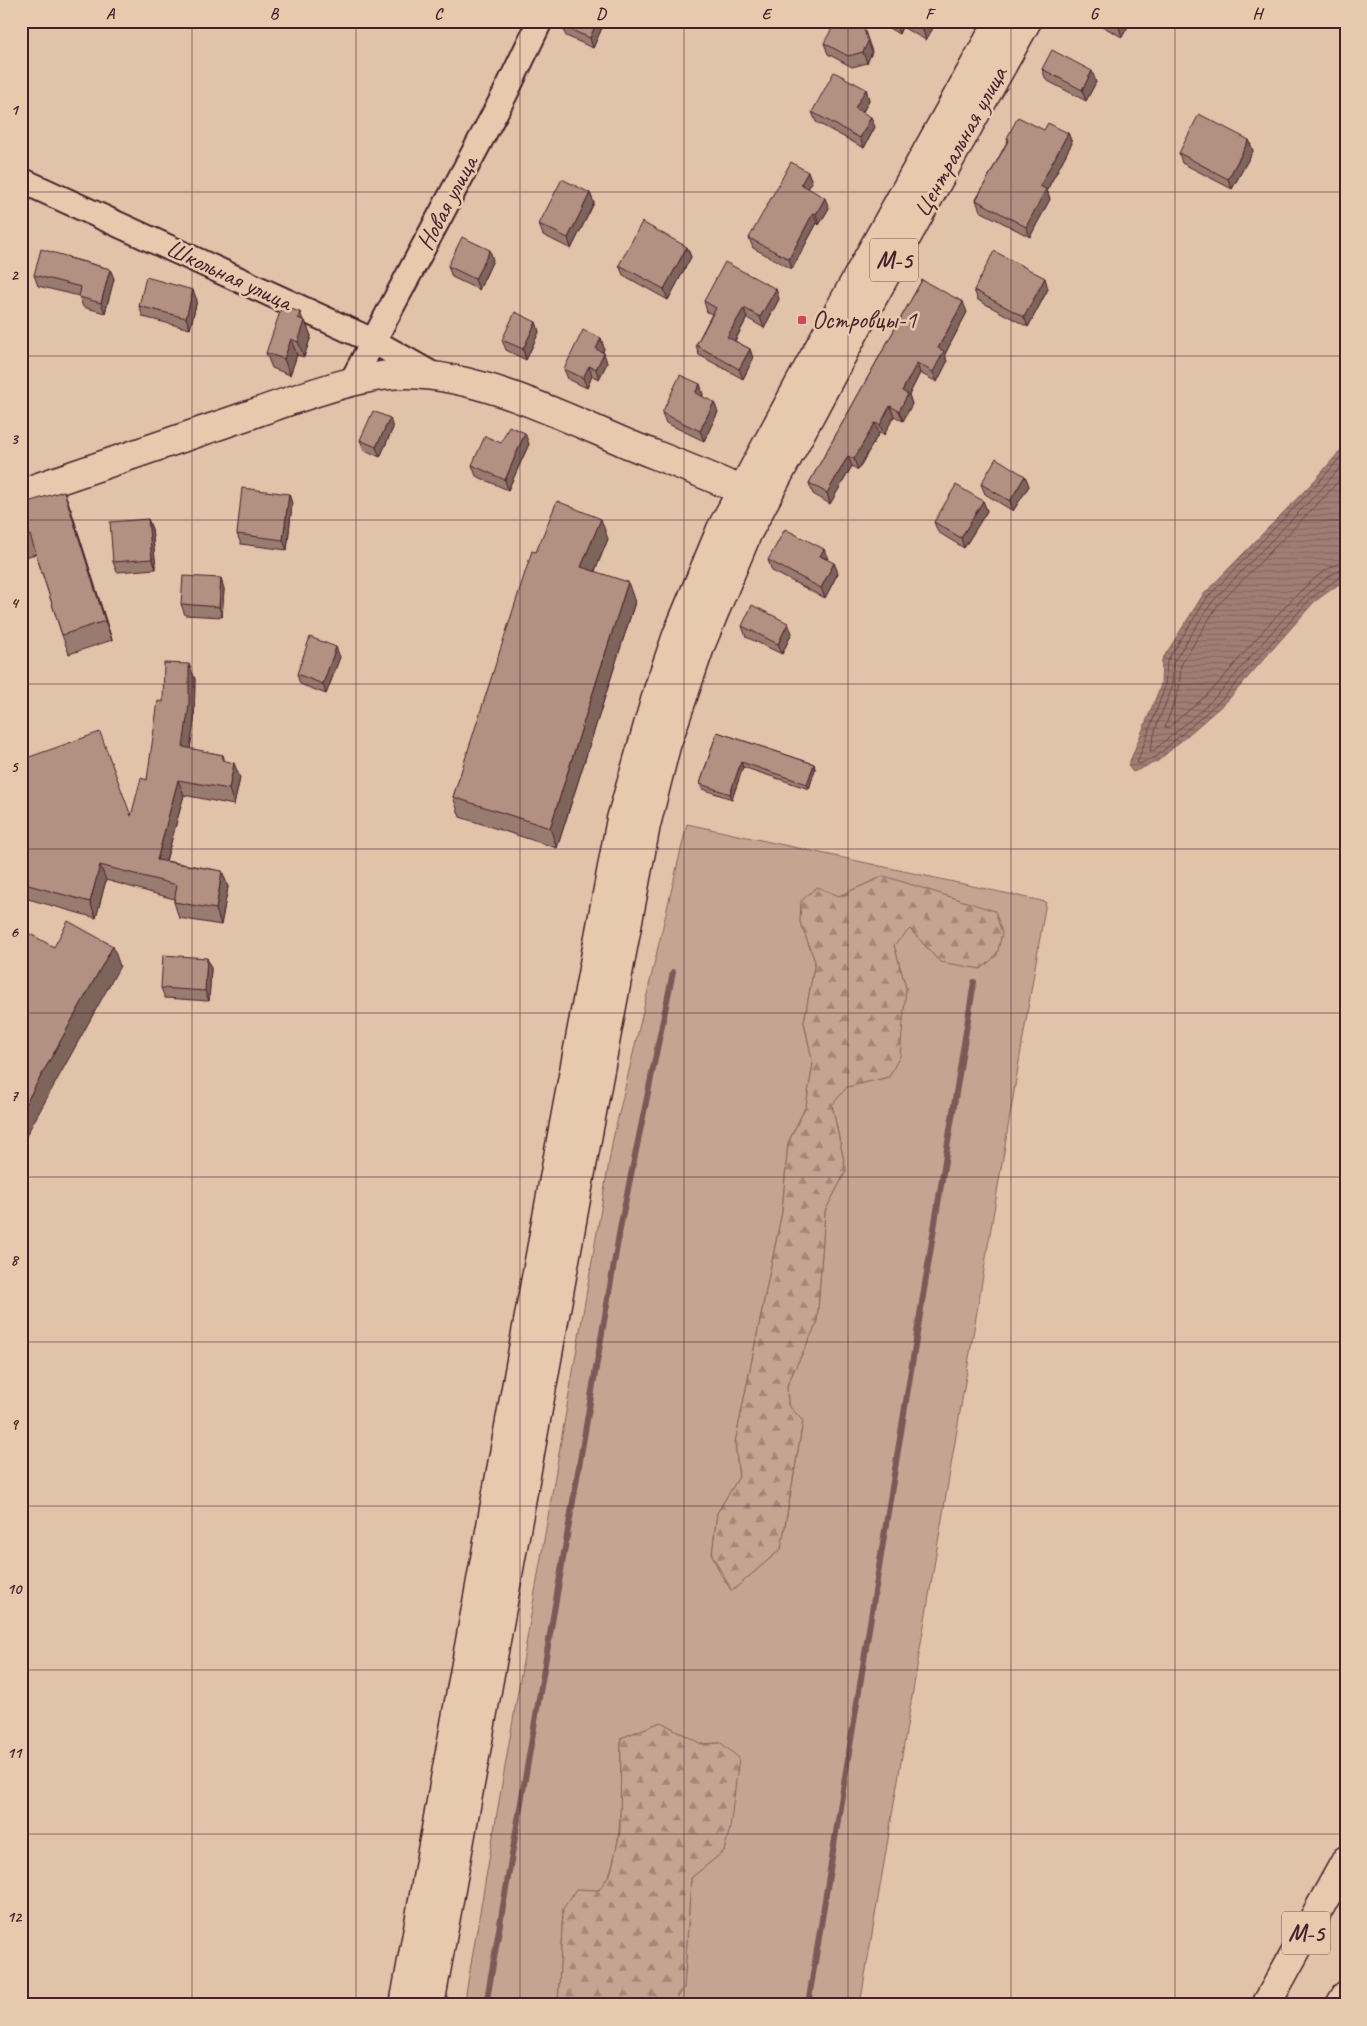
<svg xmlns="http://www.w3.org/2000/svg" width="1367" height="2026" font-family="Caveat,sans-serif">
<defs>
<pattern id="forest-firs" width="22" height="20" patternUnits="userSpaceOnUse" patternTransform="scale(1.25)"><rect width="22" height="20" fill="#c5a592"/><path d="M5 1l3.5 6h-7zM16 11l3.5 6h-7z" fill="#a28677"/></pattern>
<pattern id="water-rules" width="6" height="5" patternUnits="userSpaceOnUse" patternTransform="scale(1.25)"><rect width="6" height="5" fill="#a17e74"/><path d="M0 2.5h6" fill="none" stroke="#85675f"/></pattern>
</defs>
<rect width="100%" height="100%" fill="#e1c3a9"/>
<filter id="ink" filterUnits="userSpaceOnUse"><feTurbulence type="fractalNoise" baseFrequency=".02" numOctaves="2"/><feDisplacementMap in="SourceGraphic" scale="10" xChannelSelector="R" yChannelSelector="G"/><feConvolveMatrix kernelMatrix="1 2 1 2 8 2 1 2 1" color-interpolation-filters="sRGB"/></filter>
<g filter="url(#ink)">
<path fill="#c5a592" stroke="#88625e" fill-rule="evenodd" d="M 687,824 L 1046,902 L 860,2005 L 672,2005 L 684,1988 L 691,1878 L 724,1851 L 721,1743 L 701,1744 L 661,1722 L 621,1738 C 620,1773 627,1869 597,1891 C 587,1898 574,1903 563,1909 L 558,2005 L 464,2005 L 613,1139 ZM 884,876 L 940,962 L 910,929 L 894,945 L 906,988 L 889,1077 L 846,1087 L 832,1105 L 846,1171 L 825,1211 L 817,1323 L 787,1385 L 788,1405 L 803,1421 L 781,1549 L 732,1591 L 721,1575 L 712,1555 L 717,1513 L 739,1477 L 735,1443 L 782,1212 L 788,1143 L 806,1106 L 813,1064 L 804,1022 L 815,961 L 800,922 L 839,896 Z"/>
<g fill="url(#forest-firs)" stroke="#88625e">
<path d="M 884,876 L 995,911 L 1002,933 L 997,955 L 981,969 L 940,962 L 910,929 L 894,945 L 906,988 L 900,1056 L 889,1077 L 847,1087 L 832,1105 L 846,1171 L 825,1211 L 817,1323 L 787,1385 L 788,1405 L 803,1421 L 781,1549 L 732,1591 L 712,1555 L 717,1513 L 739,1477 L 735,1443 L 782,1212 L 788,1143 L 806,1106 L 813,1064 L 804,1022 L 815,961 L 800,922 L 801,901 L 817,887 L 839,896 Z"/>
<path d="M 661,1722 L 701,1744 L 721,1743 L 739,1758 L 730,1828 L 724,1851 L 691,1878 L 684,1988 L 672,2005 L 558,2005 L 563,1909 L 576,1889 L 599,1890 L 611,1872 L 620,1832 L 621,1738 Z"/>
</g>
<path fill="url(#water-rules)" stroke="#7e5857" d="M 1346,444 L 1346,579 L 1314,602 L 1227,701 L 1158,761 L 1133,772 L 1128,766 L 1161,685 L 1162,660 L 1203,595 L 1316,479 Z"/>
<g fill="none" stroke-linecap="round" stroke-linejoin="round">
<g stroke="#6d4548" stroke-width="1">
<path d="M 1346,451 L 1319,482 L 1207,598 L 1167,661 L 1165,687 L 1137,763 L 1139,764 L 1156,757 L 1223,698 L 1310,599 L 1341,576 L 1346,575"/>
<path d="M 1346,461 L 1324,486 L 1212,602 L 1173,663 L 1172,688 L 1157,724 L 1150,751 L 1153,751 C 1175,732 1199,714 1219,693 C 1243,669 1316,571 1346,569"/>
<path d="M 1346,472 L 1329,492 L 1217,606 L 1181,665 L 1179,689 L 1165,727 L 1169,727 C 1184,714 1201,701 1215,687 C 1240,660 1313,563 1346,562"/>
</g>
<g stroke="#7e5857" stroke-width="6">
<path d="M 486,2005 L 621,1223 L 673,972"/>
<path d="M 808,2005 L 974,982"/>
</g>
<defs>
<g id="minor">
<path d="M 21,180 L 373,341 L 435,376"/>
<path d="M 351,383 L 505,94 L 540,21"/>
</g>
<path id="tertiary" d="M 21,493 C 98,466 175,440 252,414 C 296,399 363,373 408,374 C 483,376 560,415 628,444 C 673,462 719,479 762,500"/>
<g id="primary">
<path d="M 404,2005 L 559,1151 L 621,819 L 659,687 L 677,635 L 721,529 L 849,292 L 999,21"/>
<path d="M 430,2005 L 584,1155 L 646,825 L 666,746 L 701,644 L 747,534 L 870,303 L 1027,21"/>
</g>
<g id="trunk">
<path d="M 1266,2005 L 1346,1860"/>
<path d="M 1340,2005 L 1346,1995"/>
</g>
</defs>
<use href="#minor" stroke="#4a1f2b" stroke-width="28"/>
<use href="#tertiary" stroke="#4a1f2b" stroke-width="31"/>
<use href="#primary" stroke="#4a1f2b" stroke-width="31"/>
<use href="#trunk" stroke="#4a1f2b" stroke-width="31"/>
<use href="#minor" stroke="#e7caae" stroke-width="24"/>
<use href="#tertiary" stroke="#e7caae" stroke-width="28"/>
<use href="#primary" stroke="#e7caae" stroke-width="28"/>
<use href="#trunk" stroke="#e7caae" stroke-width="28"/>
</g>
<g fill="#997c70" stroke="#4a1f2b">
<path d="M 605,21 L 593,48 L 566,36 L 562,26 Z"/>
<path d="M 879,21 L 935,21 L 936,23 L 926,40 L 902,27 L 899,34 L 880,23 Z"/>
<path d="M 1097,21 L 1131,21 L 1122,37 L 1098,24 Z"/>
<path d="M 864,29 L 872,52 L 867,63 L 852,67 L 828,54 L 824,43 Z"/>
<path d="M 1042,69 L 1096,82 L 1086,101 L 1046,80 Z"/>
<path d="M 866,89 L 869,100 L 863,112 L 875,127 L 864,148 L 816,122 L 812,112 Z"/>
<path d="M 1044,130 L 1068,133 L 1072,143 L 1047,190 L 1050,199 L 1030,237 L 980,211 L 976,200 L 1008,140 L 1007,138 Z"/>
<path d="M 1249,140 L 1253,151 L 1232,189 L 1182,163 L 1179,153 Z"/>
<path d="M 808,172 L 812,182 L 808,188 L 829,208 L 819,225 L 817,223 L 792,269 L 753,248 L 749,238 Z"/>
<path d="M 590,193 L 594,203 L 571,249 L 543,235 L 539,224 Z"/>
<path d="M 687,247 L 691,257 L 668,300 L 623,275 L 619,265 Z"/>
<path d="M 69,257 L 70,258 L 110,269 L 114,279 L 105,313 L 83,307 L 79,296 L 38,286 L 34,275 Z"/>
<path d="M 493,260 L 479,290 L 452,277 L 448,266 Z"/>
<path d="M 922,280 L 967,312 L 945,354 L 947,362 L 937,382 L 920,373 L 909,395 L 912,404 L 903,421 L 894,416 L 884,435 L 879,433 L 858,470 L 852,466 L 830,504 L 813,494 L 809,483 Z"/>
<path d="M 776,289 L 779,299 L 764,328 L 747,318 L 735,341 L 750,349 L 753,359 L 743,379 L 699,355 L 696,345 L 712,314 L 707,312 L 704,301 Z"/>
<path d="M 1048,289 L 1028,327 L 978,300 L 974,290 Z"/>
<path d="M 197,300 L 190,329 L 143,317 L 139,306 Z"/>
<path d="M 303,320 L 305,321 L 311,336 L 304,357 L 297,355 L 290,375 L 272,368 L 266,353 Z"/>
<path d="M 536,322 L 539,332 L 526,360 L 506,350 L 502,340 Z"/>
<path d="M 601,338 L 604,349 L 603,352 L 607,363 L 599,379 L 592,376 L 587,388 L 568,379 L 564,369 Z"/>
<path d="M 700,384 L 703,395 L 702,397 L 718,412 L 704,441 L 666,423 L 662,413 Z"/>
<path d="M 393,428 L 380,457 L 364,450 L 360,440 Z"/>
<path d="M 501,443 L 529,444 L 508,490 L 476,476 L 472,465 Z"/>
<path d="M 1025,476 L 1029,486 L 1013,511 L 985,494 L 981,484 Z"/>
<path d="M 64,491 L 71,510 L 112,640 L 69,654 L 62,635 L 36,554 L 21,558 L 21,509 Z"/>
<path d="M 289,494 L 292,504 L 287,550 L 241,544 L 237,534 Z"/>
<path d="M 983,501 L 987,511 L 964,548 L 938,532 L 934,522 Z"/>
<path d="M 148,519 L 152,529 L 156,569 L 117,572 L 113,562 Z"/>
<path d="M 608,539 L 595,571 L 635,602 L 557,848 L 460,817 L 453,797 L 536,552 Z"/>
<path d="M 768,560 L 834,563 L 838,573 L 825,598 L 772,571 Z"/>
<path d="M 221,578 L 224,589 L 222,617 L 185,615 L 181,604 Z"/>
<path d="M 742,626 L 792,633 L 782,654 L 746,637 Z"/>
<path d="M 340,657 L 326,694 L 300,684 L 297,674 Z"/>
<path d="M 195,679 L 194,721 L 190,749 L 223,755 L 225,761 L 240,778 L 234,805 L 184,795 L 166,861 L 222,871 L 228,887 L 221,925 L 179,918 L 174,902 L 174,899 L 106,880 L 96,918 L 21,897 L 21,760 L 131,815 L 147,780 L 163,702 Z"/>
<path d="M 717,732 L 814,764 L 815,769 L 809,789 L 743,767 L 732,799 L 702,789 L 700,784 Z"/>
<path d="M 211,968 L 209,1001 L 165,998 L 161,988 Z"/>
</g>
<g fill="#7d655b" stroke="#4a1f2b">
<path d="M 597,21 L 605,21 L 593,48 L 590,38 Z"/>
<path d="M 896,21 L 900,21 L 902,27 L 899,34 L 895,23 Z"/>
<path d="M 927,21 L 935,21 L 936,23 L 926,40 L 923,30 Z"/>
<path d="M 1122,21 L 1131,21 L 1122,37 L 1119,27 Z"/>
<path d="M 864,29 L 872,52 L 867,63 L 863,52 Z"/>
<path d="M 1092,71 L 1096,82 L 1086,101 L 1082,90 Z"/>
<path d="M 866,89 L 869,100 L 859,118 L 855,108 Z"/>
<path d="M 871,117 L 875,127 L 864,148 L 860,138 Z"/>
<path d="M 1068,133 L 1072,143 L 1047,190 L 1050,199 L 1030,237 L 1026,227 L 1040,186 Z"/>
<path d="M 1249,140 L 1253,151 L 1232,189 L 1228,179 Z"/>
<path d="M 808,172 L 812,182 L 805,194 L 801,184 Z"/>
<path d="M 590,193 L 594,203 L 571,249 L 568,238 Z"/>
<path d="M 825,198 L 829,208 L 819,225 L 816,214 Z"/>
<path d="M 813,213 L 817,223 L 792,269 L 789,259 Z"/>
<path d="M 687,247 L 691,257 L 668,300 L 664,289 Z"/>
<path d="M 490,250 L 493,260 L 479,290 L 475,279 Z"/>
<path d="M 110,269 L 114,279 L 105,313 L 101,303 Z"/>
<path d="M 1045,278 L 1048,289 L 1028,327 L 1024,317 Z"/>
<path d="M 776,289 L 779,299 L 764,328 L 760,317 Z"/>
<path d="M 193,290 L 197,300 L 190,329 L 186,318 Z"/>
<path d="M 963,302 L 967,312 L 945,354 L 947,362 L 937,382 L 933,372 L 938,348 Z"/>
<path d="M 744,308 L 747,318 L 731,347 L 727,337 Z"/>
<path d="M 300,312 L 304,323 L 305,321 L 311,336 L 304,357 L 298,342 L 298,318 Z"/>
<path d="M 536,322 L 539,332 L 526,360 L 523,349 Z"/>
<path d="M 601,338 L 604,349 L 599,359 L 596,349 Z"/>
<path d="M 291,339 L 297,355 L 290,375 L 284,359 Z"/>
<path d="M 750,349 L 753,359 L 743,379 L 739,369 Z"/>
<path d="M 604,353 L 607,363 L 599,379 L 596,369 Z"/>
<path d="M 917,363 L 920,373 L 909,395 L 912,404 L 903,421 L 899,411 L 902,391 Z"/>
<path d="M 589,366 L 592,376 L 587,388 L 583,378 Z"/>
<path d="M 700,384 L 703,395 L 699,404 L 695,393 Z"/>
<path d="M 714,402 L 718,412 L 704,441 L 700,431 Z"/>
<path d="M 890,406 L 894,416 L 884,435 L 880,425 Z"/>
<path d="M 390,418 L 393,428 L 380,457 L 376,447 Z"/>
<path d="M 875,423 L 879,433 L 858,470 L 854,459 Z"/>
<path d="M 525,433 L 529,444 L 508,490 L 505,480 Z"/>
<path d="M 848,456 L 852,466 L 830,504 L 827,493 Z"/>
<path d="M 1025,476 L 1029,486 L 1013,511 L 1010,501 Z"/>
<path d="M 64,491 L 71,510 L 112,640 L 105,621 Z"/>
<path d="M 289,494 L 292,504 L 287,550 L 283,540 Z"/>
<path d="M 983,501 L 987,511 L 964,548 L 961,538 Z"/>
<path d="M 148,519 L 152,529 L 156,569 L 152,559 Z"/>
<path d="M 601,519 L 608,539 L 588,587 L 581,567 Z"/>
<path d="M 824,549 L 828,559 L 820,556 Z"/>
<path d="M 834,563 L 838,573 L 825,598 L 821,588 Z"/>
<path d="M 221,578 L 224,589 L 222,617 L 219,607 Z"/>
<path d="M 628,582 L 635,602 L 557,848 L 550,828 Z"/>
<path d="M 788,623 L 792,633 L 782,654 L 778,644 Z"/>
<path d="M 336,647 L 340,657 L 326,694 L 323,684 Z"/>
<path d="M 189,664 L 195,679 L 194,721 L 188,763 L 183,747 Z"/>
<path d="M 741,762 L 743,767 L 732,799 L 730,794 Z"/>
<path d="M 234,763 L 240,778 L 234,805 L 229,789 Z"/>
<path d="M 814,764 L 815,769 L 809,789 L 807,784 Z"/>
<path d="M 178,780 L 184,795 L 162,875 L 157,860 Z"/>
<path d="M 100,865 L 106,880 L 96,918 L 90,902 Z"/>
<path d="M 222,871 L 228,887 L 221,925 L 216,909 Z"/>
<path d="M 113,946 L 120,966 L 21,1145 L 21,1112 Z"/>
<path d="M 207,958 L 211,968 L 209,1001 L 205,991 Z"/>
</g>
<g fill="#b29082" stroke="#4a1f2b">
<path d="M 564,21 L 597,21 L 590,38 L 562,26 Z"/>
<path d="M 836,21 L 850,21 L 864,29 L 868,42 L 863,52 L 848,56 L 824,43 Z"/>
<path d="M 907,21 L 927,21 L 923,30 Z"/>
<path d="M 1109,21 L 1122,21 L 1119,27 Z"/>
<path d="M 1052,50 L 1092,71 L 1082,90 L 1042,69 Z"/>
<path d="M 834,72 L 866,89 L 855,108 L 871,117 L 860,138 L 812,112 Z"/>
<path d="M 1199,114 L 1249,140 L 1228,179 L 1179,153 Z"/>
<path d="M 1018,117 L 1044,130 L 1048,123 L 1068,133 L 1040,186 L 1046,189 L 1026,227 L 976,200 L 1009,139 L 1007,138 Z"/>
<path d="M 791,162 L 808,172 L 801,184 L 825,198 L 816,214 L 813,213 L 789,259 L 749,238 Z"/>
<path d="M 562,179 L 590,193 L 568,238 L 539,224 Z"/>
<path d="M 642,222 L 687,247 L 664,289 L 619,265 Z"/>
<path d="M 462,237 L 490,250 L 475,279 L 448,266 Z"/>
<path d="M 41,249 L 69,257 L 69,258 L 110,269 L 101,303 L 79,297 L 81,287 L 34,275 Z"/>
<path d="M 994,251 L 1045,278 L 1024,317 L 974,290 Z"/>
<path d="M 725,262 L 776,289 L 760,317 L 744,308 L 727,337 L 750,349 L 739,369 L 696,345 L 716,308 L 704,301 Z"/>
<path d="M 146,277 L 193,290 L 186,318 L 139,306 Z"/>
<path d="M 922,280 L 963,302 L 938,348 L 944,351 L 933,372 L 917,363 L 902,391 L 908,394 L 899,411 L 890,406 L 880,425 L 875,423 L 854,459 L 848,456 L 827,493 L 809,483 Z"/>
<path d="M 282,306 L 300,312 L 298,318 L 305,321 L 298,342 L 291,339 L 284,359 L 266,353 Z"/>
<path d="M 515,312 L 536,322 L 523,349 L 502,340 Z"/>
<path d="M 583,330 L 601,338 L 596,349 L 604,353 L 596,369 L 589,366 L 583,378 L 564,369 Z"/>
<path d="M 680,375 L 700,384 L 695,393 L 714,402 L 700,431 L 662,413 Z"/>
<path d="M 373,411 L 390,418 L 376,447 L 360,440 Z"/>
<path d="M 509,426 L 525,433 L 505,480 L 472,465 L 485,436 L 501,443 Z"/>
<path d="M 996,458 L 1025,476 L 1010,501 L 981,484 Z"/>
<path d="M 956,485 L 983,501 L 961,538 L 934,522 Z"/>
<path d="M 242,488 L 289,494 L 283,540 L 237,534 Z"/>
<path d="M 64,491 L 105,621 L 62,635 L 30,535 L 21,537 L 21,504 Z"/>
<path d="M 557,501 L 601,519 L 581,567 L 628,582 L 550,828 L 453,797 L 532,551 L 536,552 Z"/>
<path d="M 148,519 L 152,559 L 113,562 L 110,522 Z"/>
<path d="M 785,529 L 824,549 L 820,556 L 834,563 L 821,588 L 768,560 Z"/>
<path d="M 183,576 L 221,578 L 219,607 L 181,604 Z"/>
<path d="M 752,605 L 788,623 L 778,644 L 742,626 Z"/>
<path d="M 310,637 L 336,647 L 323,684 L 297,674 Z"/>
<path d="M 164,663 L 189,664 L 189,705 L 183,747 L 223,755 L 222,760 L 234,763 L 229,789 L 178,780 L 157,860 L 222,871 L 216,909 L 174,902 L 177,885 L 100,865 L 90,902 L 21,883 L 21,760 L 100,732 L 131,816 L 141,778 L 147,780 L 158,701 L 163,702 Z"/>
<path d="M 717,732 L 814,764 L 807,784 L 741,762 L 730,794 L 700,784 Z"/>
<path d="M 68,921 L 113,946 L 21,1112 L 21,929 L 54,947 Z"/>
<path d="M 163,955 L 207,958 L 205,991 L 161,988 Z"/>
</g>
</g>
<path fill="none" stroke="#4a1f2b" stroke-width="1" stroke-opacity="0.55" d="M 192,21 L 192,2005M 356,21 L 356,2005M 520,21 L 520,2005M 684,21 L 684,2005M 848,21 L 848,2005M 1011,21 L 1011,2005M 1175,21 L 1175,2005M 21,192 L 1346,192M 21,356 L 1346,356M 21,520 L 1346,520M 21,684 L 1346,684M 21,849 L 1346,849M 21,1013 L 1346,1013M 21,1177 L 1346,1177M 21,1342 L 1346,1342M 21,1506 L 1346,1506M 21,1670 L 1346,1670M 21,1834 L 1346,1834"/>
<rect fill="#d1495b" stroke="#e7caae" stroke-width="2" x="797" y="315" width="10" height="10" rx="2.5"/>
<g text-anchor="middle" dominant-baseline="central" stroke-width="5" stroke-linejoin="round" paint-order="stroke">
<g fill="#e7caae" stroke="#795252" stroke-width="1">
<rect x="870" y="238.5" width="48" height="43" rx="4"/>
<rect x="1282" y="1911.5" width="48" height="43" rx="4"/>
</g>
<g font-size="24" font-weight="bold" fill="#4a1f2b">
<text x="894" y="260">М-5</text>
<text x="1306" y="1933">М-5</text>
</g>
<g font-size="25" fill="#4a1f2b" stroke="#e7caae">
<text transform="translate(960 142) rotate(-61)">Центральная улица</text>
<text transform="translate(447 203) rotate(-62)">Новая улица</text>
<text transform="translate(229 275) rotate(25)">Школьная улица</text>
</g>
<g font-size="25" fill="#4a1f2b" stroke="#e7caae" text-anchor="start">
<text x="812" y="320">Островцы-1</text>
</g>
</g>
<rect width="1367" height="2026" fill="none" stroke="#e7caae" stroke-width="55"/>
<rect x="28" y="28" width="1312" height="1970" fill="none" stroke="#4a1f2b" stroke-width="2"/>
<g font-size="16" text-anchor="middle" font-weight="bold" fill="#4a1f2b">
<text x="110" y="19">A</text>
<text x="274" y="19">B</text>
<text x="438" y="19">C</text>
<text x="601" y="19">D</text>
<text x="766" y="19">E</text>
<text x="929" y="19">F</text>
<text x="1094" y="19">G</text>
<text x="1257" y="19">H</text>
<text x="14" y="115">1</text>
<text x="14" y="280">2</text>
<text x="14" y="444">3</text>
<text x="14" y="608">4</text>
<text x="14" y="772">5</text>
<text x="14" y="937">6</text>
<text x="14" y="1101">7</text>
<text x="14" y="1265">8</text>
<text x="14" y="1429">9</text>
<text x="14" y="1594">10</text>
<text x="14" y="1758">11</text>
<text x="14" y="1922">12</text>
</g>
</svg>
